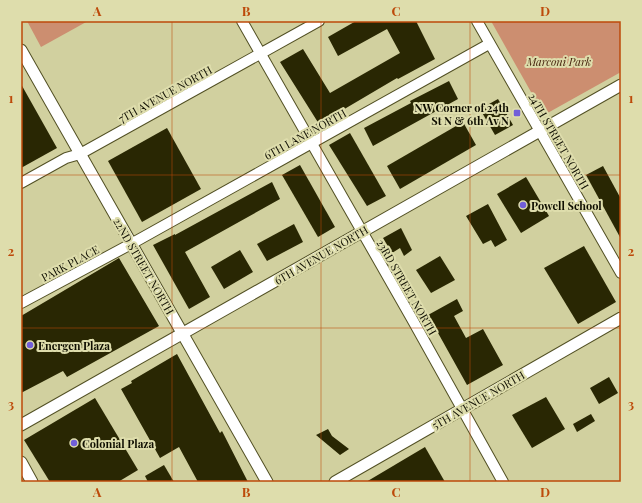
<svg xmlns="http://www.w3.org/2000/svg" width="642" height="503" font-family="'Playfair Display',serif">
<rect width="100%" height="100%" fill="#d1d09f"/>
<g fill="#cc8e70">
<path d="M 27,21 L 88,21 L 41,47 Z"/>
<path d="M 491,21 L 621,21 L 621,72 L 544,115 Z"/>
</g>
<g fill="#292703">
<path d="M 356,21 L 416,21 L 435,59 L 398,79 L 397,78 L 319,124 L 280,62 L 303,49 L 330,93 L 400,53 L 387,29 L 338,56 L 328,37 Z"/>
<path d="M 449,81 L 458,99 L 373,146 L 364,128 L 411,103 L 410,101 Z"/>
<path d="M 21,84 L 57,148 L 21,168 Z"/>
<path d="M 498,99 L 513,125 L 495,135 L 480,109 Z"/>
<path d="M 463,122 L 476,145 L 400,189 L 387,166 Z"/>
<path d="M 167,128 L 201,189 L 142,222 L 108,161 Z"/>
<path d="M 350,133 L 386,196 L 367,206 L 329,145 Z"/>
<path d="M 300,165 L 335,227 L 318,237 L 282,175 Z"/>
<path d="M 603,166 L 621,199 L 621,239 L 586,175 Z"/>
<path d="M 526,177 L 549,216 L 521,233 L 497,194 Z"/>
<path d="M 272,182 L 280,199 L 185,252 L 210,297 L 189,309 L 153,245 L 175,234 L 175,235 Z"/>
<path d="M 488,204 L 507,240 L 495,247 L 491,240 L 483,244 L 466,216 Z"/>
<path d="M 294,224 L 303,242 L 267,261 L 257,244 Z"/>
<path d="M 401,228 L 412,250 L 404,256 L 400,248 L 392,253 L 383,238 Z"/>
<path d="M 584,246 L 616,302 L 578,324 L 544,268 Z"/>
<path d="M 240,250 L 253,272 L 224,289 L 211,267 Z"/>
<path d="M 440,256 L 455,280 L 431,293 L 416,270 Z"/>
<path d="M 119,258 L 159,326 L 67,377 L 63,371 L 21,393 L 21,316 Z"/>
<path d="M 457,299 L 463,311 L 454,316 L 466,338 L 483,329 L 503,365 L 467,385 L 428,315 Z"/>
<path d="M 177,354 L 220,433 L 222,431 L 248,482 L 198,482 L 179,447 L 160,458 L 121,389 L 132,383 L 131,381 Z"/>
<path d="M 609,377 L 618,393 L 599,404 L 590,388 Z"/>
<path d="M 546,397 L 565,429 L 532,448 L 512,415 Z"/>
<path d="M 95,398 L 138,470 L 118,482 L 50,482 L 24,440 Z"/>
<path d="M 591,414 L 595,421 L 577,432 L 573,424 Z"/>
<path d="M 328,429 L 332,436 L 349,449 L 340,455 L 316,435 Z"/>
<path d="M 425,447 L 445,482 L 366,482 Z"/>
<path d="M 164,465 L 174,482 L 148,482 L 145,476 Z"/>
</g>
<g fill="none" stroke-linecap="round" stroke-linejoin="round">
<defs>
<g id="tertiary">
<path d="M 242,21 L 412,319 L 503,482"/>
<path d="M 477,21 L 621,273"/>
<path d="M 21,183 L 66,158 L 80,154 L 319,21"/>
<path d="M 21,303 L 131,244 L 489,44"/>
</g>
<g id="secondary">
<path d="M 21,50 L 267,482"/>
<path d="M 21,425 L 621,85"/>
<path d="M 21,462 L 32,482"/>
<path d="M 335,482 L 621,318"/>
</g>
</defs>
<use href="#tertiary" stroke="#525024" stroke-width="12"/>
<use href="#secondary" stroke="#525024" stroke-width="13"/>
<use href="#tertiary" stroke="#fff" stroke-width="10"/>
<use href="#secondary" stroke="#fff" stroke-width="11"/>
</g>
<path fill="none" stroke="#bd4a0a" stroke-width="1" stroke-opacity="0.55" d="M 172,21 L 172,482M 321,21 L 321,482M 470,21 L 470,482M 21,175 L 621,175M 21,328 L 621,328"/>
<g fill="#715ed8" stroke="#deddac" stroke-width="1.5">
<rect x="513" y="109" width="8" height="8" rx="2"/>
<circle cx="523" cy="205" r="4"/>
<circle cx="30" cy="345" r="4"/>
<circle cx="74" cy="443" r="4"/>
</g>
<g text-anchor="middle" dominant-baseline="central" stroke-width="4" stroke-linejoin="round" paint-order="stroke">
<g font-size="11" font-style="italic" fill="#421d09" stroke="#deddac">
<text x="559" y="61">Marconi Park</text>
</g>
<g font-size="11" fill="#0f0e01" stroke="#deddac">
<text transform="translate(165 94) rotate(-29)">7TH AVENUE NORTH</text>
<text transform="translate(305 134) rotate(-29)">6TH LANE NORTH</text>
<text transform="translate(559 141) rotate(60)">24TH STREET NORTH</text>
<text transform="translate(321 255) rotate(-30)">6TH AVENUE NORTH</text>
<text transform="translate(70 263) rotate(-28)">PARK PLACE</text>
<text transform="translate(144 266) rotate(60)">22ND STREET NORTH</text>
<text transform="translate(407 287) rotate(60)">23RD STREET NORTH</text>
<text transform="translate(478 400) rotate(-30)">5TH AVENUE NORTH</text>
</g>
<g font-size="11" font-weight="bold" fill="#0f0e01" stroke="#deddac" text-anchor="start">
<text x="509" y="107" text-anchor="end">NW Corner of 24th<tspan x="509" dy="13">St N &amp; 6th Av N</tspan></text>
<text x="531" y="205">Powell School</text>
<text x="38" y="345">Energen Plaza</text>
<text x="82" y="443">Colonial Plaza</text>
</g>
</g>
<rect width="642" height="503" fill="none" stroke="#deddac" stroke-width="44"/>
<rect x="22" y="22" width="598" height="459" fill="none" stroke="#bd4a0a" stroke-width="1.5"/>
<g font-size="13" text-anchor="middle" font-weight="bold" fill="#bd4a0a">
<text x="97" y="16">A</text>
<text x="246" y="16">B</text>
<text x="396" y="16">C</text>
<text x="545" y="16">D</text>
<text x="11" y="103">1</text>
<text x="631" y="103">1</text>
<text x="11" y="256">2</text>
<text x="631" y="256">2</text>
<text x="11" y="409">3</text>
<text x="631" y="409">3</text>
<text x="97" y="497">A</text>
<text x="246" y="497">B</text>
<text x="396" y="497">C</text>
<text x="545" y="497">D</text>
</g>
</svg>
